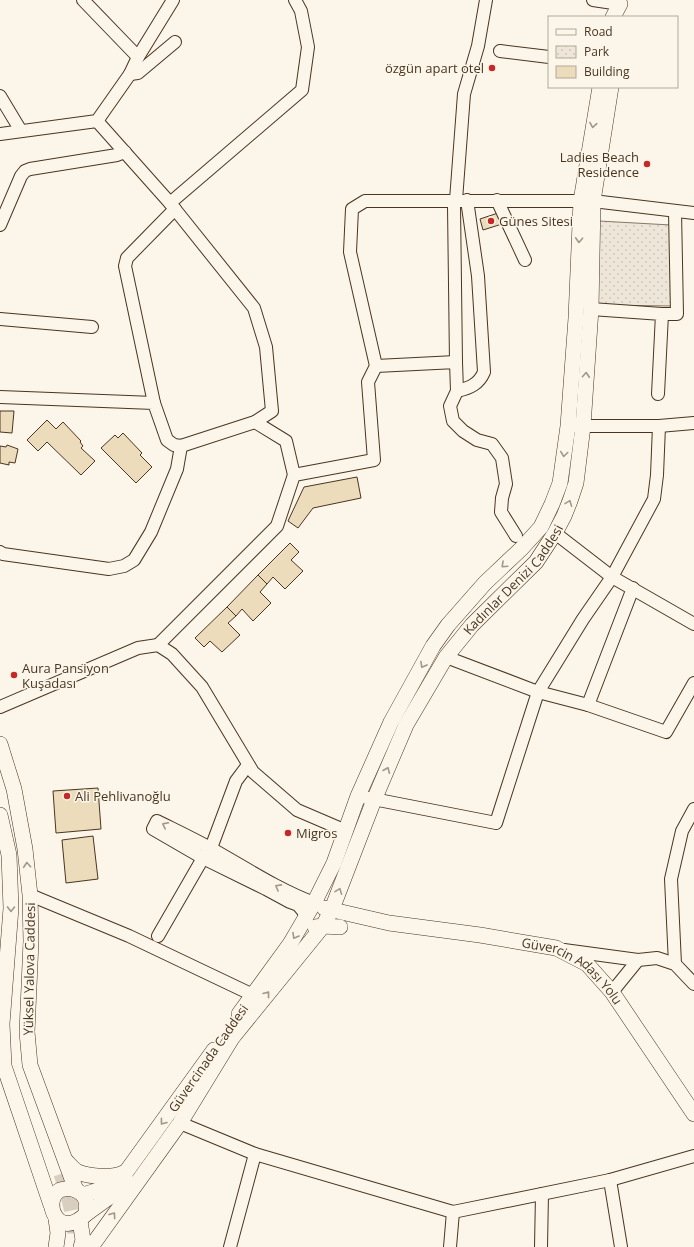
<svg xmlns="http://www.w3.org/2000/svg" width="694" height="1247" font-family="'Open Sans',sans-serif">
<defs>
<pattern id="park-dots" width="8" height="8" patternUnits="userSpaceOnUse"><rect width="8" height="8" fill="#ede6d9"/><path d="M2 2h.1M6 6h.1" fill="none" stroke="#cdc6ba" stroke-width="1.8" stroke-linecap="round"/></pattern>
</defs>
<rect width="100%" height="100%" fill="#fbf6e9"/>
<path fill="url(#park-dots)" stroke="#887966" d="M 599,221 L 671,225 L 672,306 L 596,305 Z"/>
<g fill="#ecdcbc" stroke="#4a3520">
<path d="M 498,213 L 502,224 L 483,230 L 480,219 Z"/>
<path d="M 0,411 L 14,411 L 12,433 L 0,432 Z"/>
<path d="M 47,420 L 56,429 L 63,422 L 81,441 L 80,442 L 83,446 L 81,448 L 95,461 L 81,475 L 47,442 L 38,451 L 27,440 Z"/>
<path d="M 123,433 L 142,453 L 140,455 L 152,467 L 136,483 L 101,448 L 115,435 L 118,438 Z"/>
<path d="M 7,445 L 18,449 L 15,463 L 9,462 L 9,465 L 0,463 L 0,446 L 6,447 Z"/>
<path d="M 357,477 L 361,498 L 313,508 L 298,528 L 288,521 L 304,487 Z"/>
<path d="M 290,543 L 299,552 L 291,560 L 303,571 L 285,589 L 273,577 L 267,584 L 258,575 Z"/>
<path d="M 258,575 L 267,584 L 260,592 L 271,603 L 253,621 L 242,609 L 236,616 L 227,607 Z"/>
<path d="M 227,607 L 236,616 L 228,623 L 240,635 L 222,652 L 210,641 L 204,647 L 195,638 Z"/>
<path d="M 98,788 L 101,829 L 56,833 L 53,791 Z"/>
<path d="M 93,836 L 98,879 L 66,883 L 62,840 Z"/>
</g>
<g fill="none" stroke-linecap="round" stroke-linejoin="round">
<path stroke="#d8cfc1" stroke-width="15" stroke-dasharray="15 8" stroke-linecap="butt" d="M 61,1174 C 68,1195 74,1214 75,1236"/>
<defs>
<g id="minor">
<path d="M 83,0 L 138,57"/>
<path d="M 593,0 L 620,4 L 620,0"/>
<path d="M 500,51 L 549,57"/>
<path d="M 130,74 L 138,73 L 175,42"/>
<path d="M 0,96 L 21,131"/>
<path d="M 0,134 L 97,121 L 130,74 L 138,57 L 173,0"/>
<path d="M 497,200 L 525,260"/>
<path d="M 170,203 L 302,90 L 308,47 L 301,11 L 295,0"/>
<path d="M 0,225 L 21,176 L 25,171 L 30,169 L 117,155 L 125,152"/>
<path d="M 591,309 L 662,314 L 658,394"/>
<path d="M 662,314 L 677,314 L 675,211"/>
<path d="M 0,319 L 92,327"/>
<path d="M 456,362 L 454,206 L 456,200 L 464,94 L 478,46 L 486,0"/>
<path d="M 376,366 L 456,362 L 457,391 L 450,406 L 453,421 L 463,431 L 477,440 L 492,444 L 502,458 L 506,484 L 502,498 L 501,512 L 516,536"/>
<path d="M 457,391 C 470,388 479,384 484,372 L 478,276 L 467,200"/>
<path d="M 0,397 L 154,403 L 167,440 L 174,445 L 181,446 L 255,422 L 272,411 L 266,347 L 254,308 L 170,203 L 97,121"/>
<path d="M 154,403 L 125,266 L 127,258 L 175,209"/>
<path d="M 255,422 L 286,441 L 294,475"/>
<path d="M 575,426 L 659,426 L 694,423"/>
<path d="M 555,533 L 612,577 L 694,624"/>
<path d="M 0,552 L 3,554 L 109,569 L 124,566 L 134,560 L 151,532 L 177,469 L 181,446"/>
<path d="M 158,645 L 277,526 L 294,475 L 374,460 L 368,382 L 376,366 L 350,252 L 352,209 L 365,201 L 593,201 L 694,213"/>
<path d="M 446,657 L 538,692 L 588,705 L 666,732 L 694,683"/>
<path d="M 588,705 L 633,588"/>
<path d="M 0,707 L 138,648 L 158,645 L 172,654 L 202,687 L 253,772 L 297,810 L 346,831"/>
<path d="M 358,796 L 496,823 L 538,692 L 583,619 L 612,577 L 654,499 L 657,475 L 659,426"/>
<path d="M 30,895 L 129,936 L 253,995"/>
<path d="M 306,918 L 303,911 L 298,905 L 290,902 L 266,889 L 203,858 L 153,829 L 157,821 C 175,830 194,839 212,849 C 246,868 277,889 314,903"/>
<path d="M 158,936 L 203,858 L 211,848 L 236,781 L 248,765"/>
<path d="M 564,950 L 638,960"/>
<path d="M 675,964 L 671,879 L 682,831 L 694,809"/>
<path d="M 612,992 L 638,960 L 657,958 L 675,964 L 694,984"/>
<path d="M 180,1123 L 255,1154 L 453,1212 L 610,1180 L 694,1156"/>
<path d="M 610,1180 L 621,1247"/>
<path d="M 230,1247 L 255,1154"/>
<path d="M 450,1247 L 453,1212"/>
<path d="M 541,1247 L 542,1194"/>
</g>
<g id="major">
<path d="M 613,17 L 620,4"/>
<path d="M 0,744 L 14,789 L 25,849 L 30,895 L 31,941 L 27,1032 L 30,1065 L 76,1190"/>
<path d="M 0,815 L 9,855 L 11,908 L 2,1024 L 4,1066 L 51,1205"/>
<path id="s1" d="M 324,908 L 389,923 L 480,935 L 556,948 L 587,964 L 612,992 L 694,1114"/>
<path d="M 315,927 L 323,926 L 340,927"/>
<path d="M 239,1014 L 290,944 L 314,903 L 334,863 L 358,796 L 391,722 L 433,646 L 448,625 L 485,583 L 522,548 L 541,527 L 552,504 L 560,483 L 568,426 L 576,318 L 581,201 L 600,87"/>
<path d="M 66,1161 C 70,1165 74,1170 78,1172 C 90,1177 112,1178 123,1173"/>
<path d="M 69,1188 C 85,1192 88,1199 86,1214 C 58,1242 41,1200 60,1190 C 63,1189 67,1189 69,1188 Z"/>
<path d="M 83,1195 C 103,1189 110,1186 126,1172 L 214,1050"/>
<path d="M 86,1214 L 129,1183"/>
<path d="M 56,1219 L 58,1233 L 56,1247"/>
<path d="M 80,1221 L 83,1240 L 81,1247"/>
<path id="s2" d="M 91,1247 L 180,1123 L 232,1038 L 323,926 L 332,909 L 374,800 L 406,725 L 446,657 L 472,625 L 536,562 L 555,533 L 564,516 L 570,501 L 576,483 L 583,426 L 591,309 L 593,201 L 611,87"/>
</g>
</defs>
<use href="#minor" stroke="#4a3520" stroke-width="14"/>
<use href="#major" stroke="#4a3520" stroke-width="16"/>
<use href="#minor" stroke="#fbf6e9" stroke-width="12"/>
<use href="#major" stroke="#fbf6e9" stroke-width="15"/>
</g>
<defs><path id="oneway-chevron" d="M-2-3.5L2.5 0L-2 3.5" fill="none" stroke-width="1.6" stroke-linecap="round" stroke-linejoin="round"/></defs>
<g stroke="#a29684">
<use href="#oneway-chevron" transform="translate(593 125) rotate(99)"/>
<use href="#oneway-chevron" transform="translate(579 240) rotate(93)"/>
<use href="#oneway-chevron" transform="translate(586 375) rotate(-86)"/>
<use href="#oneway-chevron" transform="translate(564 454) rotate(98)"/>
<use href="#oneway-chevron" transform="translate(569 503) rotate(-69)"/>
<use href="#oneway-chevron" transform="translate(504 565) rotate(137)"/>
<use href="#oneway-chevron" transform="translate(423 665) rotate(119)"/>
<use href="#oneway-chevron" transform="translate(387 770) rotate(-67)"/>
<use href="#oneway-chevron" transform="translate(165 825) rotate(-153)"/>
<use href="#oneway-chevron" transform="translate(27 865) rotate(-95)"/>
<use href="#oneway-chevron" transform="translate(278 887) rotate(-151)"/>
<use href="#oneway-chevron" transform="translate(339 891) rotate(-69)"/>
<use href="#oneway-chevron" transform="translate(11 909) rotate(91)"/>
<use href="#oneway-chevron" transform="translate(295 936) rotate(120)"/>
<use href="#oneway-chevron" transform="translate(267 994) rotate(-52)"/>
<use href="#oneway-chevron" transform="translate(163 1122) rotate(127)"/>
<use href="#oneway-chevron" transform="translate(113 1215) rotate(-54)"/>
</g>
<g fill="#c62828" stroke="#fbf6e9" stroke-width="1.5">
<circle cx="492" cy="68" r="4"/>
<circle cx="647" cy="164" r="4"/>
<circle cx="491" cy="221" r="4"/>
<circle cx="14" cy="675" r="4"/>
<circle cx="67" cy="796" r="4"/>
<circle cx="288" cy="833" r="4"/>
</g>
<g text-anchor="middle" dominant-baseline="central" stroke-width="3" stroke-linejoin="round" paint-order="stroke">
<g font-size="13" fill="#4a3520" stroke="#fbf6e9" text-anchor="start">
<text x="484" y="68" text-anchor="end">özgün apart otel</text>
<text x="639" y="157" text-anchor="end">Ladies Beach<tspan x="639" dy="15">Residence</tspan></text>
<text x="499" y="221">Günes Sitesi</text>
<text x="22" y="668">Aura Pansiyon<tspan x="22" dy="15">Kuşadası</tspan></text>
<text x="75" y="796">Ali Pehlivanoğlu</text>
<text x="296" y="833">Migros</text>
</g>
<g font-size="13" fill="#4a3520" stroke="#fbf6e9">
<text stroke="none"><textPath href="#s2" startOffset="796">Kadınlar Denizi Caddesi</textPath></text>
<text transform="translate(29 969) rotate(-89)">Yüksel Yalova Caddesi</text>
<text stroke="none"><textPath href="#s1" startOffset="261">Güvercin Adası Yolu</textPath></text>
<text transform="translate(208 1058) rotate(-55)">Güvercinada Caddesi</text>
</g>
</g>
<rect x="548" y="16" width="130" height="72" fill="#fbf6e9" stroke="#b4a999"/>
<rect x="556" y="29" width="20" height="6" fill="#fbf6e9" stroke="#b4a999"/>
<text x="584" y="36" font-size="12" fill="#4a3520">Road</text>
<rect x="556" y="46" width="20" height="12" fill="url(#park-dots)" stroke="#b4a999"/>
<text x="584" y="56" font-size="12" fill="#4a3520">Park</text>
<rect x="556" y="66" width="20" height="12" fill="#ecdcbc" stroke="#b4a999"/>
<text x="584" y="76" font-size="12" fill="#4a3520">Building</text>
</svg>
